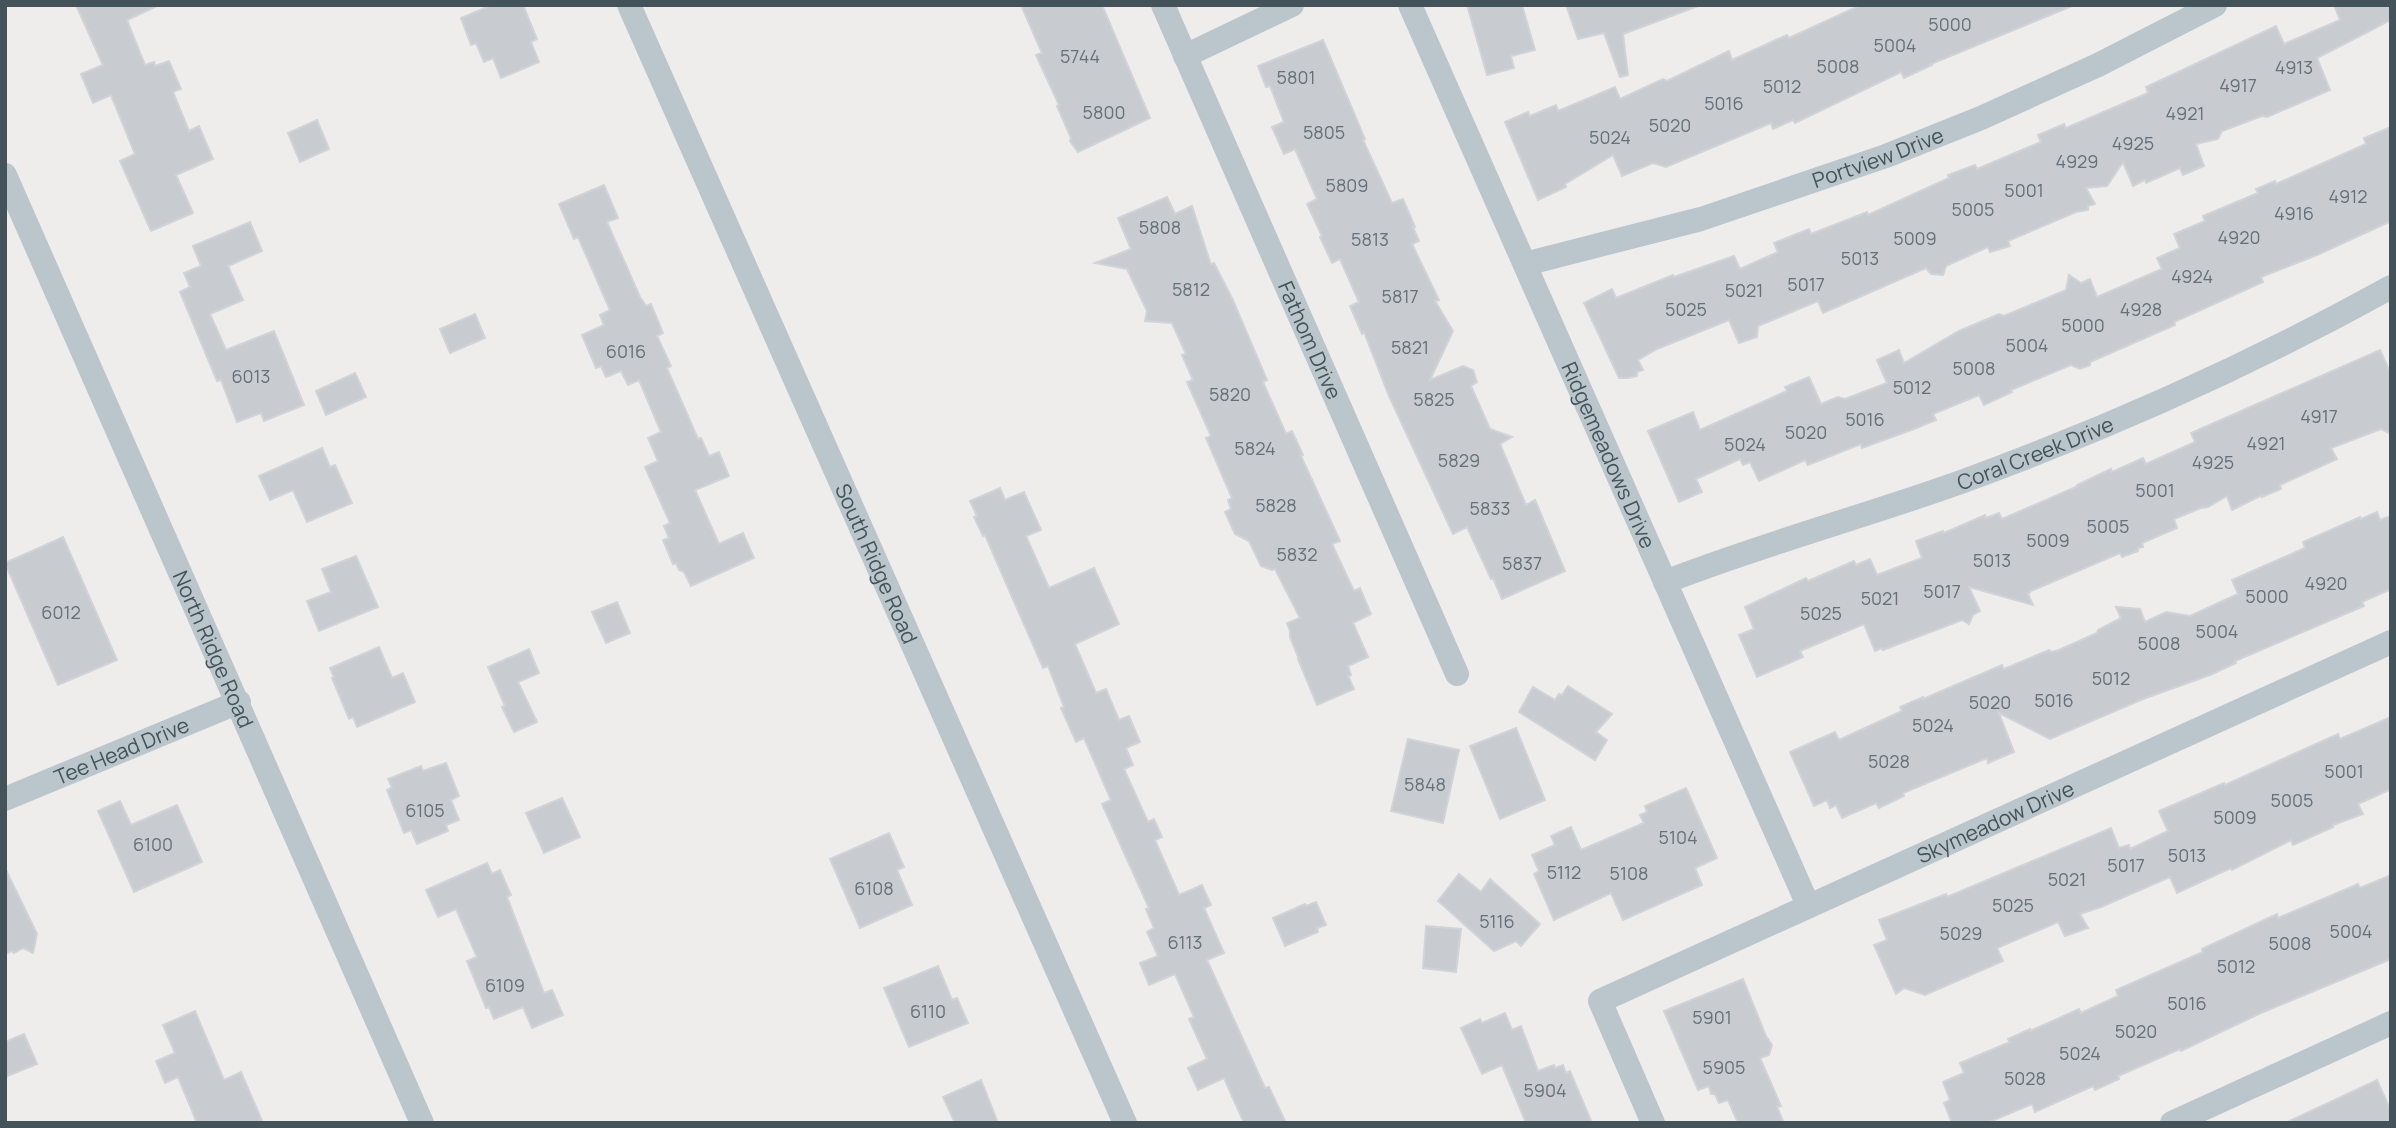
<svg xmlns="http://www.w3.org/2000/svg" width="2396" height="1128" font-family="Manrope,sans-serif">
<rect width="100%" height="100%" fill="#efecec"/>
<g fill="#c8ccd1" stroke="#d0d3d8" stroke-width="2">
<path d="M 76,5 L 159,5 L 127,20 L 145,65 L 154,62 L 155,66 L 169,61 L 181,89 L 173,92 L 189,131 L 199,126 L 213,159 L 176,175 L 193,213 L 151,231 L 120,161 L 135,154 L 111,95 L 93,103 L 81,74 L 103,65 Z"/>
<path d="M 492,5 L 523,5 L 537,39 L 531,42 L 539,62 L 501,78 L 493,58 L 484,62 L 476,43 L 471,45 L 461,18 Z"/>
<path d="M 1021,5 L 1102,5 L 1150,118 L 1078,152 L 1070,141 L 1071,138 L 1057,106 L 1059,105 L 1036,55 L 1042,53 Z"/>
<path d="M 1467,5 L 1522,5 L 1535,50 L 1511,56 L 1514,68 L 1487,75 Z"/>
<path d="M 1566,5 L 1698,5 L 1698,6 L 1623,34 L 1628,75 L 1620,77 L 1604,33 L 1578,39 Z"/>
<path d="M 1861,5 L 2072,6 L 1931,64 L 1932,65 L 1904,78 L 1901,72 L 1795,123 L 1793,120 L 1773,129 L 1771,123 L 1666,167 L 1653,163 L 1622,176 L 1613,155 L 1565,184 L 1566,187 L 1538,200 L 1505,122 L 1528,112 L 1530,116 L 1556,105 L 1558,111 L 1615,87 L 1620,99 L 1663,79 L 1667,81 L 1729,51 L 1732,60 L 1787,35 L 1789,38 Z"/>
<path d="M 2334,5 L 2391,5 L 2391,20 L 2317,58 L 2330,90 L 2267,117 L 2262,116 L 2222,131 L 2218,139 L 2196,144 L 2204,166 L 2183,175 L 2180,168 L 2146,183 L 2145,180 L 2133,186 L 2123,162 L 2107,186 L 2086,188 L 2095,204 L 2088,206 L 2088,210 L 2076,212 L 2008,241 L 2010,246 L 1990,252 L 1988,247 L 1946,266 L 1943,275 L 1931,274 L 1926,268 L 1823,313 L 1818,301 L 1758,326 L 1757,337 L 1739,343 L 1729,320 L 1657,349 L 1638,360 L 1643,370 L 1637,372 L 1637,376 L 1628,378 L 1619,378 L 1584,303 L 1612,289 L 1616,298 L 1673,275 L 1674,277 L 1734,256 L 1740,269 L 1778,252 L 1774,243 L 1809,229 L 1811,234 L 1867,212 L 1868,215 L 1949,178 L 1948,175 L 1975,165 L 1977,169 L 2041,142 L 2038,135 L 2064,124 L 2066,128 L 2148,93 L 2146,87 L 2276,26 L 2284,44 L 2340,20 Z"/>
<path d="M 1323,40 L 1365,139 L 1363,140 L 1392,203 L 1403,199 L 1415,227 L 1413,227 L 1419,241 L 1412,244 L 1439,300 L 1435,301 L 1453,331 L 1430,380 L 1463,366 L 1473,370 L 1477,382 L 1471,386 L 1490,429 L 1512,437 L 1500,444 L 1526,505 L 1535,500 L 1565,571 L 1502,599 L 1493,578 L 1491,579 L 1467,527 L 1453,534 L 1389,396 L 1364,332 L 1362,334 L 1350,306 L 1359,302 L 1340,259 L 1332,263 L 1320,237 L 1322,236 L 1307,204 L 1317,199 L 1295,149 L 1284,154 L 1272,127 L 1284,122 L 1270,86 L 1266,87 L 1258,66 Z"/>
<path d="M 317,120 L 329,149 L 300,162 L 288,133 Z"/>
<path d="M 2391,127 L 2391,221 L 2317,255 L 2261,277 L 2263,282 L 2174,322 L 2175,325 L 2090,362 L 2090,365 L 2080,369 L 2071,365 L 2011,390 L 2012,392 L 1984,405 L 1979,395 L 1933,414 L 1936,420 L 1914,429 L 1862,448 L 1861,444 L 1808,465 L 1805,460 L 1759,481 L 1750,462 L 1743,465 L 1740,459 L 1696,479 L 1702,492 L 1679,502 L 1648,431 L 1693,412 L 1700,430 L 1787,391 L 1785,387 L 1809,377 L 1821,404 L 1838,397 L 1845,399 L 1887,383 L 1877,360 L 1899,350 L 1904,363 L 1959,331 L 1999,314 L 2004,316 L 2066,290 L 2069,275 L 2081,283 L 2090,279 L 2097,297 L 2162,269 L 2157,258 L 2180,248 L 2174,234 L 2205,221 L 2203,216 L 2258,193 L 2256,189 L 2275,181 L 2276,184 L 2366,144 L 2364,138 Z"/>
<path d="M 604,185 L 618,218 L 607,222 L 640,297 L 646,306 L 651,304 L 663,333 L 657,336 L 671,366 L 667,368 L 698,439 L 701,438 L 709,456 L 719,452 L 729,476 L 695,490 L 719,544 L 743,533 L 754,558 L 691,586 L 684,572 L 679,570 L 676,563 L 673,564 L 663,540 L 669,538 L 664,526 L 670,523 L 645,467 L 658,461 L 648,438 L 661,432 L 639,380 L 628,385 L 621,371 L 606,377 L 601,366 L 596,368 L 582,335 L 604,325 L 600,315 L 610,310 L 578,237 L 574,239 L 559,204 Z"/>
<path d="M 1167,197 L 1175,214 L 1192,206 L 1211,265 L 1214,263 L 1232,298 L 1267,380 L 1263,382 L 1286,434 L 1292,431 L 1303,455 L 1301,456 L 1340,541 L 1332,544 L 1354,591 L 1360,588 L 1371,614 L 1353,623 L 1368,657 L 1348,666 L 1351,675 L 1348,676 L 1354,689 L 1317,705 L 1298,659 L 1299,659 L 1290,637 L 1290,631 L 1287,623 L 1300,618 L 1275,569 L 1272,570 L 1261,566 L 1249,541 L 1235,534 L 1225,512 L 1231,509 L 1228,500 L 1232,498 L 1206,438 L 1211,436 L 1187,382 L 1193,380 L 1182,355 L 1186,354 L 1172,323 L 1145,321 L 1147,311 L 1127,269 L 1095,263 L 1131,249 L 1118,218 Z"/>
<path d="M 250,222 L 262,251 L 228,266 L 243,300 L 210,314 L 226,350 L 274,331 L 304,405 L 264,421 L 261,413 L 237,422 L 221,380 L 217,381 L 180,292 L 190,287 L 184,273 L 201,266 L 193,246 Z"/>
<path d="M 475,314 L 485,338 L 450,353 L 440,329 Z"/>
<path d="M 2380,350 L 2391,374 L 2391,434 L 2381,429 L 2331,448 L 2337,459 L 2280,485 L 2281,489 L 2262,497 L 2262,495 L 2232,510 L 2227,496 L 2208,507 L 2201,508 L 2174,519 L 2177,528 L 2142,543 L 2143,547 L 2138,548 L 2138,551 L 2122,557 L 2120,553 L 2031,591 L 2028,594 L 2033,605 L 1969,587 L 1980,611 L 1973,615 L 1969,624 L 1962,620 L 1883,650 L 1882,648 L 1875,651 L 1864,624 L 1800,651 L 1803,657 L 1757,677 L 1739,635 L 1754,629 L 1745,607 L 1806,578 L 1808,581 L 1854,561 L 1856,565 L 1870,559 L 1877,575 L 1922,558 L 1916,541 L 1943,531 L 1944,533 L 1985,515 L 1986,518 L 1999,513 L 2002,519 L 2078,486 L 2077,485 L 2111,469 L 2112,472 L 2143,458 L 2146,464 L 2195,442 L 2191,433 Z"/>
<path d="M 355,373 L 366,397 L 326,415 L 316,391 Z"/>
<path d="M 322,448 L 330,467 L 335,465 L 352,503 L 307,522 L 293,490 L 270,500 L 259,476 Z"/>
<path d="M 1000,488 L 1005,500 L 1024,492 L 1041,530 L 1026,536 L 1049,588 L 1094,568 L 1119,624 L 1075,644 L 1096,693 L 1106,689 L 1119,720 L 1129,716 L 1140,742 L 1126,748 L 1133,765 L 1124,769 L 1148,822 L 1154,819 L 1162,837 L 1155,840 L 1179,895 L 1202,885 L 1211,905 L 1204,908 L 1224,953 L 1207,960 L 1265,1088 L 1269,1087 L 1286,1123 L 1244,1123 L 1224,1078 L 1198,1090 L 1188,1068 L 1207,1059 L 1189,1019 L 1194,1017 L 1175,974 L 1149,985 L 1140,963 L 1158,956 L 1147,932 L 1154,928 L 1146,909 L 1149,908 L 1102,804 L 1111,800 L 1084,738 L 1076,742 L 1061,708 L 1064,707 L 1048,666 L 1043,668 L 985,535 L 983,536 L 974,517 L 977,516 L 970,501 Z"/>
<path d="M 2377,512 L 2380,520 L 2391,516 L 2391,589 L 2362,602 L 2364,606 L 2235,661 L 2236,663 L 2210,675 L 2143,699 L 2050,739 L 1999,713 L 2014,752 L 1988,763 L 1987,758 L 1903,793 L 1904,796 L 1879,808 L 1876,803 L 1842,818 L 1836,805 L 1830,808 L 1827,800 L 1814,806 L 1790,752 L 1835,732 L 1839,740 L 1902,711 L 1900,707 L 1923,697 L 1923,699 L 2002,665 L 2004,669 L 2049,650 L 2051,652 L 2059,650 L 2097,633 L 2098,630 L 2121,618 L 2116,607 L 2140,609 L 2145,622 L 2166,612 L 2190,616 L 2238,594 L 2232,580 L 2305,548 L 2303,542 L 2360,517 L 2361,519 Z"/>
<path d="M 63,537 L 117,660 L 58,685 L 5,563 Z"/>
<path d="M 356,556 L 378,607 L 319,631 L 307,601 L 331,592 L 322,569 Z"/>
<path d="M 617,602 L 630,633 L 606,643 L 592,612 Z"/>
<path d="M 379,647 L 392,678 L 403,673 L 415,702 L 357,727 L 353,717 L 349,719 L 332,678 L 334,677 L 330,668 Z"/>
<path d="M 529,649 L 539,673 L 518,682 L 537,722 L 514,732 L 502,707 L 505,706 L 488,667 Z"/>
<path d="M 1568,686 L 1612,714 L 1596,732 L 1607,740 L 1595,760 L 1519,712 L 1533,687 L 1555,700 L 1559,694 L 1562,695 Z"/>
<path d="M 2391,717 L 2391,789 L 2358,804 L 2363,814 L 2333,825 L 2333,827 L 2293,845 L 2291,840 L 2232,870 L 2231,868 L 2177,893 L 2170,877 L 2101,907 L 2080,914 L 2088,928 L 2065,936 L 2058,922 L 1997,948 L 2003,961 L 1925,995 L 1904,988 L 1896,994 L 1874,945 L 1887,940 L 1879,920 L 1946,894 L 1947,897 L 2111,828 L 2119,848 L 2129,845 L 2130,849 L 2168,831 L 2159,811 L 2224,783 L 2225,785 L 2338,734 L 2340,739 Z"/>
<path d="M 1516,728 L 1545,800 L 1500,819 L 1470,746 Z"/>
<path d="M 1408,739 L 1459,750 L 1443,823 L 1391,811 Z"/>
<path d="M 446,763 L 459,796 L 451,800 L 459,820 L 446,825 L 448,831 L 417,844 L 411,830 L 404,833 L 387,790 L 392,787 L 388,779 L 421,766 L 423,771 Z"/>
<path d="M 1686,788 L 1717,858 L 1695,868 L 1702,885 L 1623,920 L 1611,893 L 1554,920 L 1534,874 L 1539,871 L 1532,855 L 1555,845 L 1551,836 L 1571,827 L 1581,850 L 1644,823 L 1640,815 L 1647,812 L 1645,806 Z"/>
<path d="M 562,798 L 580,837 L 544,853 L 526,813 Z"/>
<path d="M 120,801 L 131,825 L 177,805 L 202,862 L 134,892 L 98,811 Z"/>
<path d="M 889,833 L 904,867 L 897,870 L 912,905 L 860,928 L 830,859 Z"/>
<path d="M 487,863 L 492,874 L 500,870 L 511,895 L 507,897 L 544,993 L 552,990 L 563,1015 L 532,1028 L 523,1007 L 494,1019 L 489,1007 L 486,1008 L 467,961 L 477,957 L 456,909 L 438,917 L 426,890 Z"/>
<path d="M 5,868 L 37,934 L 33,953 L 23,948 L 14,953 L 12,951 L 5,954 Z"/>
<path d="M 1459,874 L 1481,892 L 1490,879 L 1540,924 L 1521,946 L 1516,941 L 1494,951 L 1438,901 Z"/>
<path d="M 2391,875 L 2391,959 L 2261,1013 L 2181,1051 L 2180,1049 L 2118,1076 L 2119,1079 L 2095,1090 L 2093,1086 L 2035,1112 L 2032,1104 L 1987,1123 L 1952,1123 L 1944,1103 L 1950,1100 L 1943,1082 L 1964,1073 L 1960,1063 L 2010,1042 L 2008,1039 L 2030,1029 L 2030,1031 L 2079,1009 L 2081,1013 L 2118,996 L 2116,990 L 2203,952 L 2202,949 L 2277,914 L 2278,918 L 2358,884 L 2360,888 Z"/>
<path d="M 1316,902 L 1326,925 L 1317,928 L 1318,932 L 1285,946 L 1273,918 L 1305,904 L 1306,906 Z"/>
<path d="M 1426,926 L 1461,929 L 1456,972 L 1423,968 Z"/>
<path d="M 938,966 L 952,1000 L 957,998 L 968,1023 L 909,1047 L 884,988 Z"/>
<path d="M 1743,979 L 1766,1036 L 1772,1045 L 1769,1055 L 1760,1058 L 1781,1106 L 1777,1107 L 1784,1123 L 1738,1123 L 1728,1100 L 1719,1103 L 1715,1094 L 1711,1094 L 1709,1086 L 1698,1090 L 1664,1011 Z"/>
<path d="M 195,1011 L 224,1080 L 241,1072 L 263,1123 L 197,1123 L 178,1077 L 165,1083 L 156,1061 L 175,1053 L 163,1025 Z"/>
<path d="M 1505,1013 L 1512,1030 L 1521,1026 L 1538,1071 L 1554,1065 L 1555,1068 L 1563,1065 L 1566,1073 L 1570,1071 L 1592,1123 L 1526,1123 L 1502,1065 L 1482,1074 L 1461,1028 L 1480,1019 L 1482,1023 Z"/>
<path d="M 24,1034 L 37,1064 L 5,1077 L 5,1042 Z"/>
<path d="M 981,1080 L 998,1123 L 955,1123 L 943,1097 Z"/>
<path d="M 2377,1080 L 2391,1111 L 2391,1123 L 2285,1123 Z"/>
</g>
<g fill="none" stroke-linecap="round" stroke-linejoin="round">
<g stroke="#bac6cc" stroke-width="24">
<path id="s1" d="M 629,5 L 1125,1123"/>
<path id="s2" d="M 1163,5 L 1457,674"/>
<path id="s3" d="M 1410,5 L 1808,905"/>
<path d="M 1185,56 L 1292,5"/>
<path id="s4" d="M 5,175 L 422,1123"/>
<path id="s5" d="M 1525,264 L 1701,219 L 1886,156 L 1981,118 L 2098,65 L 2215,5"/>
<path id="s6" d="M 1665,582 C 1762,544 1863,517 1961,482 C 2109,428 2254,363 2391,287"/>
<path id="s7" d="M 5,799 L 239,702"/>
<path id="s8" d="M 1653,1123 L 1600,1001 L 2391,642"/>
<path d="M 2172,1123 L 2391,1023"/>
</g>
</g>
<g text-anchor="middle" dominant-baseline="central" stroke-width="7" stroke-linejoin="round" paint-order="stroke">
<g font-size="18" fill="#657077">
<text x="1950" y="24">5000</text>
<text x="1895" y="45">5004</text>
<text x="1080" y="56">5744</text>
<text x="1838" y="66">5008</text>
<text x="2294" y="67">4913</text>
<text x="1296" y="77">5801</text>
<text x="2238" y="85">4917</text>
<text x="1782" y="86">5012</text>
<text x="1724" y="103">5016</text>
<text x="1104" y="112">5800</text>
<text x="2185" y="113">4921</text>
<text x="1670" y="125">5020</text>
<text x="1324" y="132">5805</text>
<text x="1610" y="137">5024</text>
<text x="2133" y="143">4925</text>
<text x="2077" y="161">4929</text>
<text x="1347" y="185">5809</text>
<text x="2024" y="190">5001</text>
<text x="2348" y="196">4912</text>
<text x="1973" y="209">5005</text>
<text x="2294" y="213">4916</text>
<text x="1160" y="227">5808</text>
<text x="2239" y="237">4920</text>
<text x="1915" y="238">5009</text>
<text x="1370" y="239">5813</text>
<text x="1860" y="258">5013</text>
<text x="2192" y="276">4924</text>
<text x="1806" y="284">5017</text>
<text x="1191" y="289">5812</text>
<text x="1744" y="290">5021</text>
<text x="1400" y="296">5817</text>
<text x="1686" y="309">5025</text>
<text x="2141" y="309">4928</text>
<text x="2083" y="325">5000</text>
<text x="2027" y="345">5004</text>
<text x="1410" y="347">5821</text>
<text x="626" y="351">6016</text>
<text x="1974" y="368">5008</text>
<text x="251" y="376">6013</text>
<text x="1912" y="387">5012</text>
<text x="1230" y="394">5820</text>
<text x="1434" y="399">5825</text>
<text x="2319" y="416">4917</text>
<text x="1865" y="419">5016</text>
<text x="1806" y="432">5020</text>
<text x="2266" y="443">4921</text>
<text x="1745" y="444">5024</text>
<text x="1255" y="448">5824</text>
<text x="1459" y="460">5829</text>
<text x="2213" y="462">4925</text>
<text x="2155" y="490">5001</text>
<text x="1276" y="505">5828</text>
<text x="1490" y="508">5833</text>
<text x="2108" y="526">5005</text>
<text x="2048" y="540">5009</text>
<text x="1297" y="554">5832</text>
<text x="1992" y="560">5013</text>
<text x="1522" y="563">5837</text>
<text x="2326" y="583">4920</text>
<text x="1942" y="591">5017</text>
<text x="2267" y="596">5000</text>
<text x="1880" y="598">5021</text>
<text x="61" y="612">6012</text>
<text x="1821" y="613">5025</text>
<text x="2217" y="631">5004</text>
<text x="2159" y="643">5008</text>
<text x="2111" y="678">5012</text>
<text x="2054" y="700">5016</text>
<text x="1990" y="702">5020</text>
<text x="1933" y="725">5024</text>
<text x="1889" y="761">5028</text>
<text x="2344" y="771">5001</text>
<text x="1425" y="784">5848</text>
<text x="2292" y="800">5005</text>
<text x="425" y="810">6105</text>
<text x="2235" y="817">5009</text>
<text x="1678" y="837">5104</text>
<text x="153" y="844">6100</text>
<text x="2187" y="855">5013</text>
<text x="2126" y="865">5017</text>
<text x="1564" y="872">5112</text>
<text x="1629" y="873">5108</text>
<text x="2067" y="879">5021</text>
<text x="874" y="888">6108</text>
<text x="2013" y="905">5025</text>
<text x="1497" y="921">5116</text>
<text x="2351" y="931">5004</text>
<text x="1961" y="933">5029</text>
<text x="1185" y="942">6113</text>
<text x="2290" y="943">5008</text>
<text x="2236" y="966">5012</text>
<text x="505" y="985">6109</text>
<text x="2187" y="1003">5016</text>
<text x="928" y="1011">6110</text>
<text x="1712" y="1017">5901</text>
<text x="2136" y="1031">5020</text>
<text x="2080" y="1053">5024</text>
<text x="1724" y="1067">5905</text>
<text x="2025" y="1078">5028</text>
<text x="1545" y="1090">5904</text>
</g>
<g font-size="21" fill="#445259" stroke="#fff">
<text stroke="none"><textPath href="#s5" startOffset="369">Portview Drive</textPath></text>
<text stroke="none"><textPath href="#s2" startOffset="366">Fathom Drive</textPath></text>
<text stroke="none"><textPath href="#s6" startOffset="392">Coral Creek Drive</textPath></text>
<text stroke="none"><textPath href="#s3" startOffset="492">Ridgemeadows Drive</textPath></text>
<text stroke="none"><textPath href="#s1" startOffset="611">South Ridge Road</textPath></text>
<text stroke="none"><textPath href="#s4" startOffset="518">North Ridge Road</textPath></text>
<text stroke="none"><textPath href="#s7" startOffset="126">Tee Head Drive</textPath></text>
<text stroke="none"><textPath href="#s8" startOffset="567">Skymeadow Drive</textPath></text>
</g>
</g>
<rect width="2396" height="1128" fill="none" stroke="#445259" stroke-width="14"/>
</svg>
